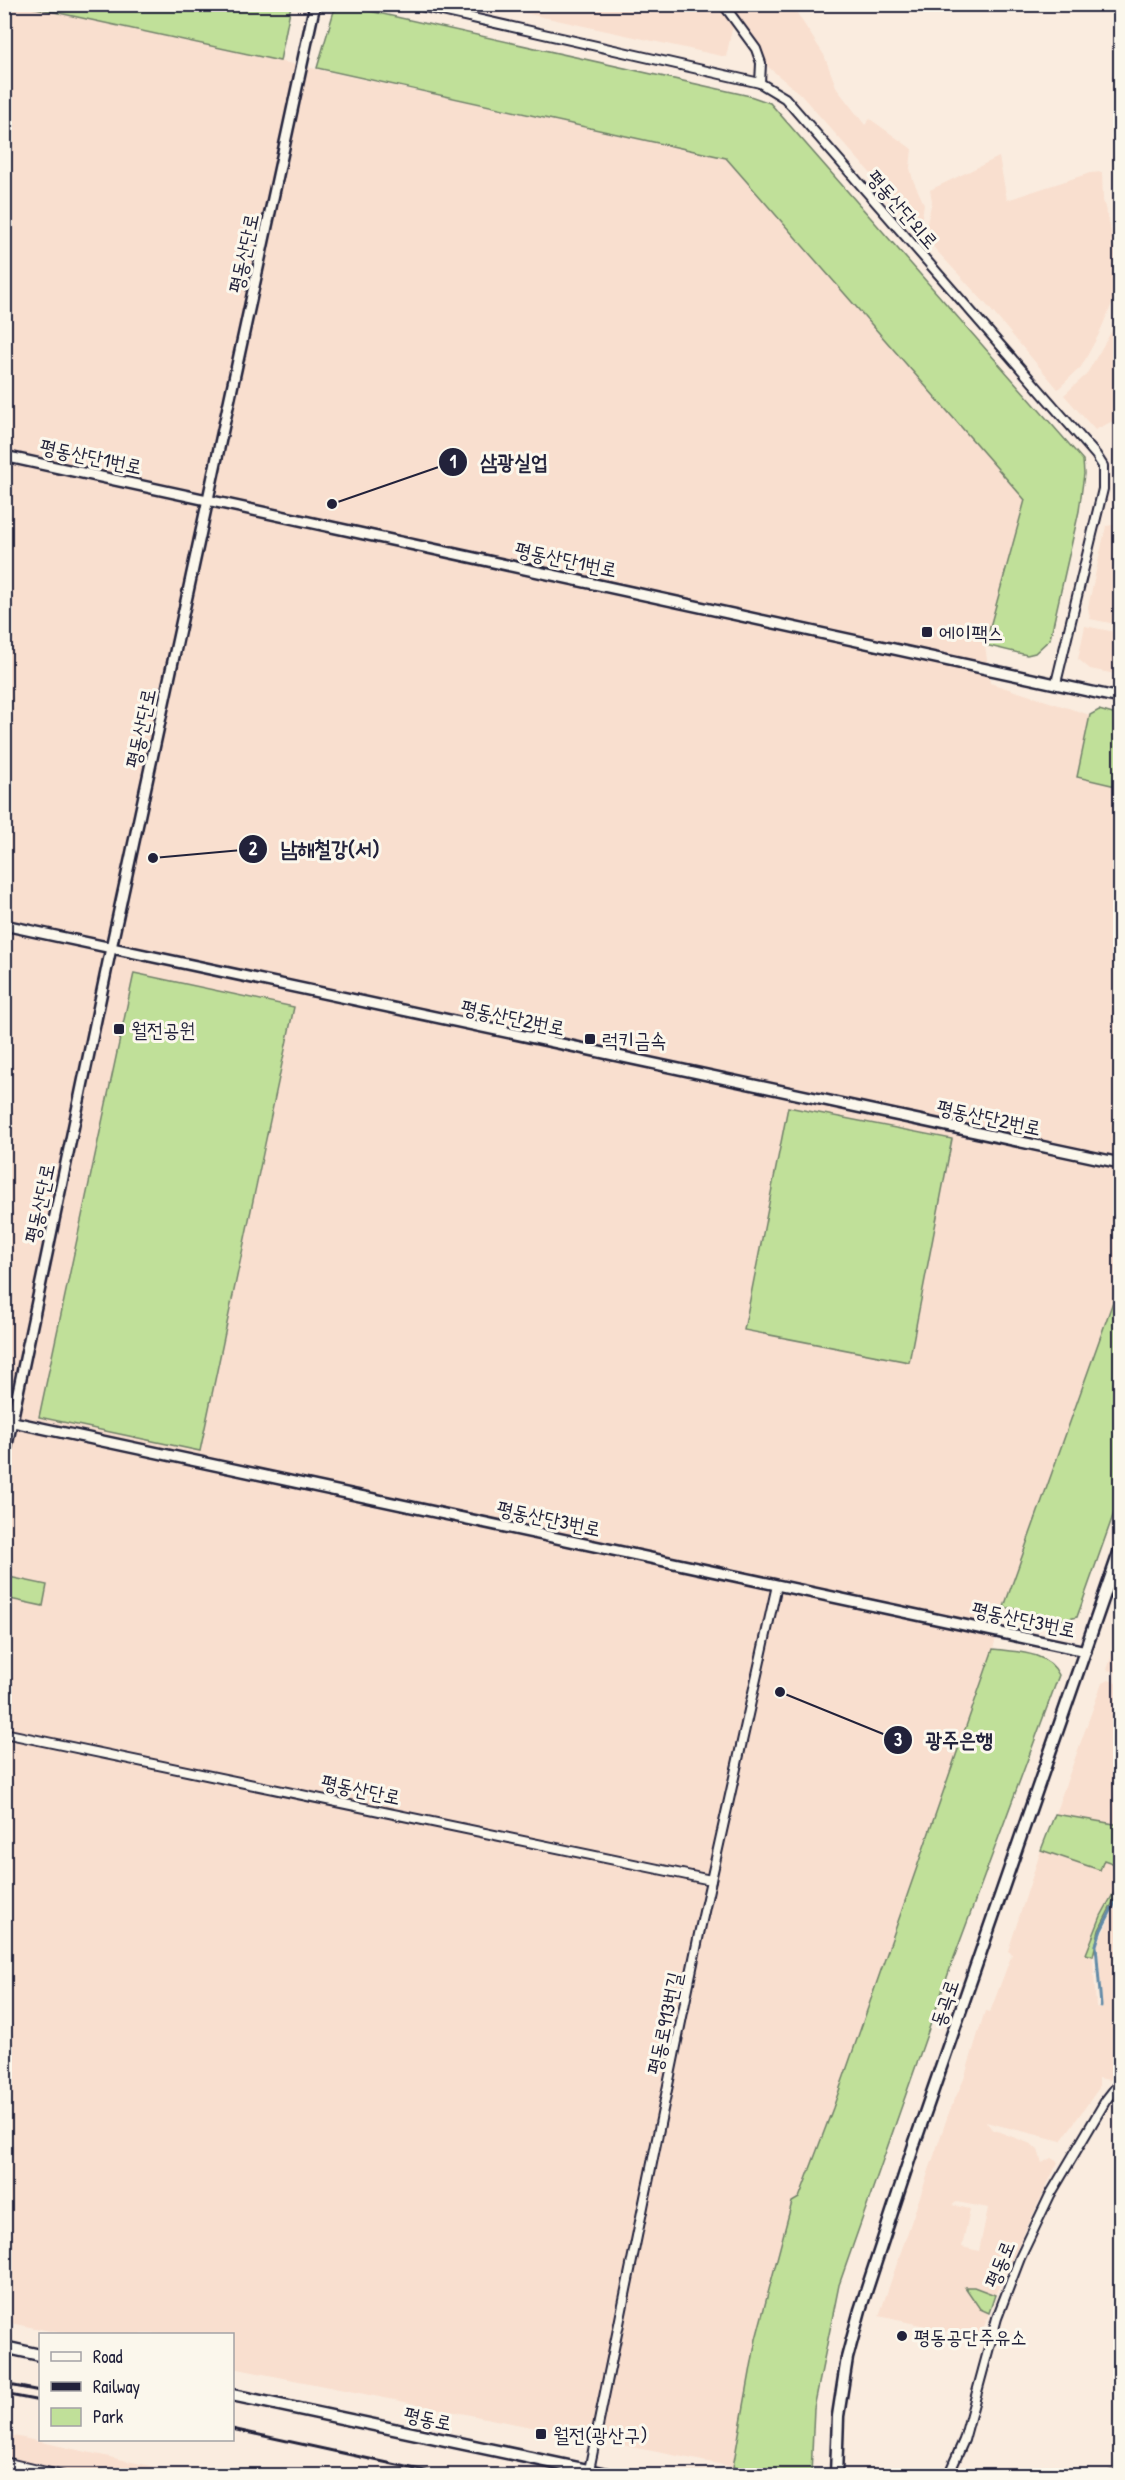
<svg xmlns="http://www.w3.org/2000/svg" width="1125" height="2480" font-family="'Patrick Hand','Poor Story',sans-serif">
<rect width="100%" height="100%" fill="#faecdf"/>
<filter id="ink" filterUnits="userSpaceOnUse"><feTurbulence type="fractalNoise" baseFrequency=".0167" numOctaves="2"/><feDisplacementMap in="SourceGraphic" scale="12" xChannelSelector="R" yChannelSelector="G"/><feConvolveMatrix kernelMatrix="1 2 1 2 8 2 1 2 1" color-interpolation-filters="sRGB"/></filter>
<g filter="url(#ink)">
<g fill="#f9dfcf" fill-rule="evenodd">
<path d="M 506,4 L 718,5 L 733,25 L 726,57 L 506,9 Z"/>
<path d="M 4,5 L 22,5 L 726,158 L 1025,500 L 985,645 L 990,683 L 1090,715 L 1077,777 L 1120,787 L 1120,1282 L 1004,1607 L 993,1649 L 833,2108 L 799,2198 L 792,2202 L 756,2339 L 733,2467 L 233,2368 L 232,2334 L 65,2334 L 5,2322 Z"/>
<path d="M 731,5 L 782,5 L 784,9 L 795,10 L 824,55 L 837,89 L 865,125 L 870,119 L 912,149 L 910,168 L 913,180 L 924,204 L 920,229 L 800,94 L 767,66 L 756,43 L 732,9 Z"/>
<path d="M 999,157 L 1007,200 L 1090,173 L 1102,172 L 1103,200 L 1111,231 L 1120,255 L 1120,285 L 1098,336 L 1081,367 L 1058,389 L 985,303 L 924,237 L 932,201 L 930,190 Z"/>
<path d="M 1120,317 L 1120,421 L 1111,422 L 1095,430 L 1064,395 L 1086,375 Z"/>
<path d="M 1120,524 L 1120,625 L 1090,619 L 1088,607 L 1106,526 Z"/>
<path d="M 1085,626 L 1120,633 L 1120,675 L 1090,669 L 1078,659 Z"/>
<path d="M 1120,1630 L 1120,1673 L 1107,1670 Z"/>
<path d="M 1108,1680 L 1120,1683 L 1120,1825 L 1055,1814 L 1102,1683 Z"/>
<path d="M 1041,1850 L 1100,1869 L 1104,1860 L 1120,1866 L 1120,1881 L 1101,1916 L 1086,1955 L 1093,1956 L 1096,2007 L 1102,2008 L 1098,1943 L 1120,1896 L 1120,2067 L 1110,2080 L 1099,2078 L 1099,2088 L 1061,2141 L 986,2122 L 992,2129 L 1031,2144 L 1038,2150 L 1042,2163 L 1051,2158 L 1058,2162 L 995,2295 L 966,2288 L 980,2309 L 989,2313 L 980,2338 L 879,2316 L 949,2112 L 964,2079 L 985,2011 L 990,2012 L 1012,1954 L 1008,1951 ZM 957,2202 L 988,2208 L 979,2251 L 962,2247 L 970,2209 L 952,2205 Z"/>
<path d="M 5,2434 L 191,2475 L 5,2475 Z"/>
</g>
<g fill="#c0e099" stroke="#71816a" stroke-width="1.5">
<path d="M 291,5 L 280,61 L 22,5 L 291,4 Z"/>
<path d="M 340,8 L 356,8 L 750,96 L 770,103 L 1083,460 L 1084,474 L 1079,511 L 1050,639 L 1035,653 L 1027,655 L 985,645 L 1025,500 L 726,158 L 317,68 L 334,11 Z"/>
<path d="M 1099,710 L 1120,716 L 1120,787 L 1077,777 L 1090,715 Z"/>
<path d="M 134,973 L 294,1007 L 200,1451 L 39,1417 Z"/>
<path d="M 788,1107 L 952,1139 L 909,1362 L 744,1330 Z"/>
<path d="M 1120,1282 L 1120,1496 L 1077,1617 L 1064,1620 L 1004,1607 Z"/>
<path d="M 9,1577 L 47,1585 L 43,1606 L 5,1598 Z"/>
<path d="M 993,1649 C 1016,1652 1048,1651 1059,1675 L 952,1963 L 839,2285 L 814,2408 L 811,2475 L 770,2475 L 733,2467 L 756,2339 L 792,2202 L 799,2198 L 833,2108 Z"/>
<path d="M 1055,1814 L 1120,1825 L 1120,1866 L 1104,1860 L 1100,1870 L 1041,1850 Z"/>
<path d="M 1120,1881 L 1120,1888 L 1099,1930 L 1093,1956 L 1086,1954 L 1101,1916 Z"/>
<path d="M 965,2287 L 974,2287 L 995,2295 L 989,2313 L 980,2309 Z"/>
</g>
<g fill="none" stroke-linecap="round" stroke-linejoin="round">
<g stroke="#628aa7" stroke-width="3">
<path d="M 494,8 L 495,4"/>
<path d="M 1101,2006 L 1096,1945 L 1101,1930 L 1120,1893"/>
</g>
<defs>
<g id="minor">
<path d="M 411,4 L 760,83 L 785,98 L 1096,455 L 1103,466 L 1103,489 L 1056,683"/>
<path d="M 723,4 L 756,49 L 761,63 L 760,83"/>
<path d="M 4,1733 L 711,1880"/>
<path d="M 4,2462 L 63,2476"/>
<path d="M 588,2475 L 699,1934 L 777,1585"/>
<path d="M 948,2476 L 964,2440 L 997,2318 L 1020,2258 L 1050,2195 L 1106,2100 L 1120,2082"/>
</g>
<g id="tertiary">
<path d="M 4,456 L 1120,698"/>
<path d="M 4,925 L 1120,1163"/>
<path d="M 4,1420 L 1086,1651"/>
<path d="M 4,1459 L 111,948 L 315,4"/>
</g>
<g id="secondary">
<path d="M 4,2347 L 40,2355"/>
<path d="M 232,2395 L 616,2476"/>
<path d="M 836,2476 L 838,2416 L 847,2358 L 860,2310 L 915,2142 L 1120,1550"/>
</g>
</defs>
<use href="#minor" stroke="#22223b" stroke-width="12"/>
<use href="#tertiary" stroke="#22223b" stroke-width="14"/>
<use href="#secondary" stroke="#22223b" stroke-width="15"/>
<use href="#minor" stroke="#fbf7ec" stroke-width="8"/>
<use href="#tertiary" stroke="#fbf7ec" stroke-width="9"/>
<use href="#secondary" stroke="#fbf7ec" stroke-width="10"/>
<g stroke="#22223b" stroke-width="3">
<path d="M 4,2384 L 40,2391"/>
<path d="M 4,2394 L 40,2401"/>
<path d="M 232,2429 L 448,2476"/>
<path d="M 1097,2476 L 1120,2469"/>
</g>
</g>
</g>
<g fill="#22223b" stroke="#fbf7ec" stroke-width="2">
<rect x="921" y="626" width="12" height="12" rx="3"/>
<rect x="113" y="1023" width="12" height="12" rx="3"/>
<rect x="584" y="1033" width="12" height="12" rx="3"/>
<circle cx="902" cy="2336" r="6"/>
<rect x="535" y="2428" width="12" height="12" rx="3"/>
</g>
<g text-anchor="middle" dominant-baseline="central" stroke-width="6" stroke-linejoin="round" paint-order="stroke">
<g font-size="20" fill="#22223b" stroke="#fbf7ec">
<text transform="translate(903 209) rotate(49)">평동산단외로</text>
<text transform="translate(243 253) rotate(-78)">평동산단로</text>
<text transform="translate(91 456) rotate(12)">평동산단1번로</text>
<text transform="translate(566 559) rotate(12)">평동산단1번로</text>
<text transform="translate(140 728) rotate(-78)">평동산단로</text>
<text transform="translate(513 1017) rotate(12)">평동산단2번로</text>
<text transform="translate(989 1117) rotate(12)">평동산단2번로</text>
<text transform="translate(39 1203) rotate(-78)">평동산단로</text>
<text transform="translate(549 1518) rotate(12)">평동산단3번로</text>
<text transform="translate(1024 1619) rotate(12)">평동산단3번로</text>
<text transform="translate(361 1789) rotate(12)">평동산단로</text>
<text transform="translate(944 2003) rotate(-71)">동곡로</text>
<text transform="translate(664 2023) rotate(-78)">평동로913번길</text>
<text transform="translate(999 2264) rotate(-68)">평동로</text>
<text transform="translate(428 2418) rotate(12)">평동로</text>
</g>
<g font-size="20" fill="#22223b" stroke="#fbf7ec" text-anchor="start">
<text x="939" y="632">에이팩스</text>
<text x="131" y="1029">월전공원</text>
<text x="602" y="1039">럭키금속</text>
<text x="914" y="2336">평동공단주유소</text>
<text x="553" y="2434">월전(광산구)</text>
</g>
</g>
<path fill="none" stroke="#22223b" stroke-width="2" d="M332 504L453 462M153 858L253 849M780 1692L898 1740"/>
<g fill="#22223b" stroke="#fbf7ec" stroke-width="2">
<circle cx="332" cy="504" r="6"/>
<circle cx="153" cy="858" r="6"/>
<circle cx="780" cy="1692" r="6"/>
<circle cx="453" cy="462" r="15"/>
<circle cx="253" cy="849" r="15"/>
<circle cx="898" cy="1740" r="15"/>
</g>
<g font-size="18" text-anchor="middle" font-weight="bold" fill="#fff">
<text x="453" y="468">1</text>
<text x="253" y="855">2</text>
<text x="898" y="1746">3</text>
</g>
<g font-size="21" text-anchor="middle" font-weight="bold" fill="#22223b" stroke="#fbf7ec" stroke-width="6" stroke-linejoin="round" paint-order="stroke">
<text x="514" y="469">삼광실업</text>
<text x="330" y="856">남해철강(서)</text>
<text x="959" y="1747">광주은행</text>
</g>
<rect width="1125" height="2480" fill="none" stroke="#fbf7ec" stroke-width="24"/>
<rect x="12" y="12" width="1101" height="2456" fill="none" stroke="#22223b" stroke-width="2" filter="url(#ink)"/>
<rect x="39" y="2333" width="195" height="108" fill="#fbf7ec" stroke="#a4a2a5" stroke-width="1.5"/>
<rect x="51" y="2352" width="30" height="9" fill="#fbf7ec" stroke="#a4a2a5" stroke-width="1.5"/>
<text x="93" y="2363" font-size="18" fill="#22223b">Road</text>
<rect x="51" y="2382" width="30" height="9" fill="#22223b" stroke="#a4a2a5" stroke-width="1.5"/>
<text x="93" y="2393" font-size="18" fill="#22223b">Railway</text>
<rect x="51" y="2408" width="30" height="18" fill="#c0e099" stroke="#a4a2a5" stroke-width="1.5"/>
<text x="93" y="2423" font-size="18" fill="#22223b">Park</text>
</svg>
